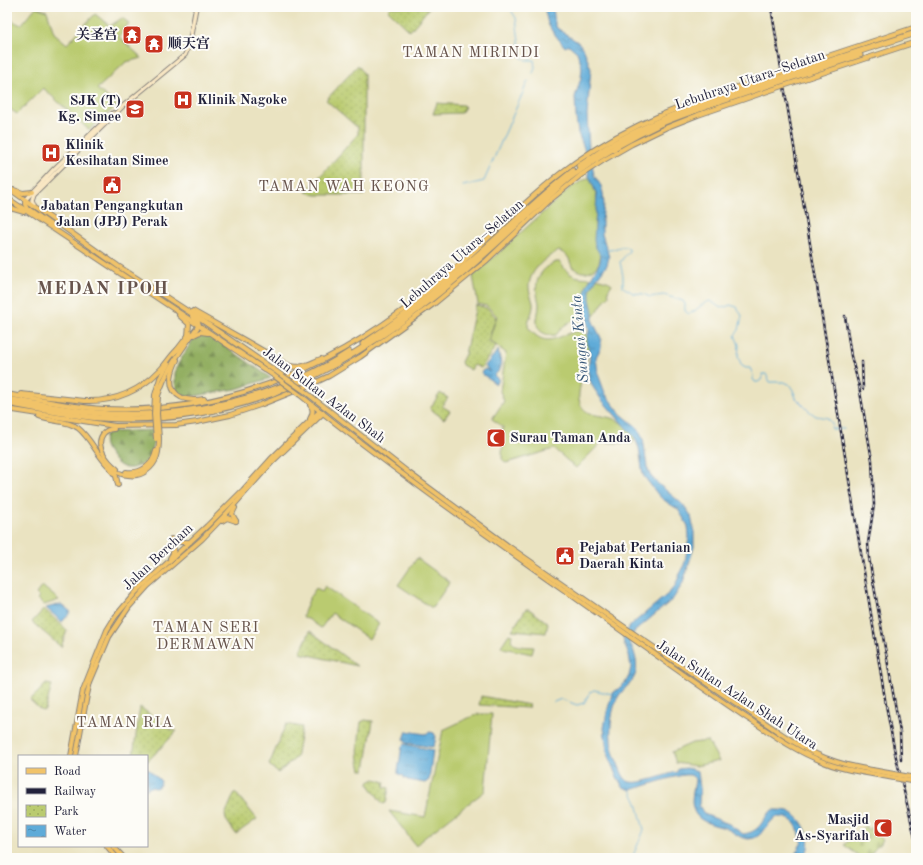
<svg xmlns="http://www.w3.org/2000/svg" width="923" height="865" font-family="'Old Standard TT','Noto Serif SC',serif">
<defs>
<pattern id="forest-firs" width="22" height="20" patternUnits="userSpaceOnUse"><rect width="22" height="20" fill="#93af62"/><path d="M5 1l3.5 6h-7zM16 11l3.5 6h-7z" fill="#788e52"/></pattern>
<pattern id="cemetery-stones" width="16" height="16" patternUnits="userSpaceOnUse"><rect width="16" height="16" fill="#bacb6f"/><path d="M2 7V4a2 2 0 0 1 4 0v3zM10 15v-3a2 2 0 0 1 4 0v3z" fill="#a0ae61"/></pattern>
<pattern id="park-dots" width="8" height="8" patternUnits="userSpaceOnUse"><rect width="8" height="8" fill="#bacb6f"/><path d="M2 2h.1M6 6h.1" fill="none" stroke="#a0ae61" stroke-width="1.8" stroke-linecap="round"/></pattern>
<pattern id="water-ripples" width="26" height="14" patternUnits="userSpaceOnUse"><rect width="26" height="14" fill="#5fabd8"/><path d="M2 4q2-2 4 0t4 0M15 11q2-2 4 0t4 0" fill="none" stroke="#4e8bb0"/></pattern>
</defs>
<rect width="100%" height="100%" fill="#fdfcf7"/>
<filter id="ink" filterUnits="userSpaceOnUse"><feTurbulence type="fractalNoise" baseFrequency=".025" numOctaves="2"/><feDisplacementMap in="SourceGraphic" scale="8" xChannelSelector="R" yChannelSelector="G"/><feConvolveMatrix kernelMatrix="1 2 1 2 8 2 1 2 1" color-interpolation-filters="sRGB"/></filter>
<filter id="wash" filterUnits="userSpaceOnUse"><feTurbulence type="fractalNoise" baseFrequency=".012" numOctaves="4" result="noise"/><feDisplacementMap in="SourceGraphic" scale="16" xChannelSelector="R" yChannelSelector="G"/><feGaussianBlur stdDeviation="0.9" result="paint"/><feColorMatrix in="noise" values="0 0 0 0 0 0 0 0 0 0 0 0 0 0 0 0 0 1.4 0 .05"/><feComposite in="paint" operator="in"/></filter>
<g filter="url(#wash)">
<rect width="100%" height="100%" fill="#eae3c1"/>
<g fill="#bacb6f" stroke="#6e7655">
<path d="M 36,7 L 47,11 L 54,33 L 67,44 L 95,14 L 110,26 L 122,18 L 129,23 L 119,37 L 142,58 L 126,62 L 97,89 L 117,105 L 89,130 L 43,88 L 17,114 L 7,107 L 7,19 C 12,20 16,23 21,25 Z"/>
<path d="M 590,177 C 592,182 594,189 596,195 C 598,204 595,216 595,226 C 596,241 609,263 590,271 C 583,274 578,271 572,267 C 568,257 570,256 559,251 C 546,256 528,272 529,288 C 529,293 532,298 533,303 C 534,311 528,319 528,327 C 545,350 557,336 577,331 C 581,331 586,333 588,337 C 593,344 577,387 579,399 C 582,418 602,414 614,419 C 623,423 631,430 636,438 L 631,444 L 602,442 L 576,468 L 554,449 L 506,463 L 502,459 L 503,427 L 492,419 L 504,401 L 500,391 L 506,353 L 489,340 L 497,316 L 487,306 L 478,304 L 473,276 L 571,187 Z"/>
<path d="M 556,262 L 560,262 C 573,284 584,274 603,280 C 606,281 609,281 612,284 L 608,290 L 609,296 C 601,302 598,316 588,320 C 585,321 581,320 579,320 C 567,321 562,327 556,335 C 548,336 538,333 537,324 C 536,319 539,311 539,305 C 539,301 537,297 537,293 C 534,279 543,267 556,262 Z"/>
<path d="M 417,558 L 450,582 L 432,608 L 398,585 Z"/>
<path d="M 42,586 L 59,600 L 44,605 L 38,599 L 39,597 L 36,594 Z"/>
<path d="M 325,586 L 379,624 L 369,639 L 332,613 L 321,628 L 308,619 L 304,618 L 303,615 L 310,597 L 316,588 L 322,591 Z"/>
<path d="M 509,634 L 512,635 C 508,648 524,646 534,647 L 532,654 L 503,648 L 501,646 Z"/>
<path d="M 477,714 L 492,714 L 485,791 L 420,841 L 416,846 L 389,811 L 425,817 L 443,730 Z"/>
<path d="M 708,741 L 719,761 L 696,766 L 676,763 L 672,752 L 692,743 Z"/>
</g>
<g fill="url(#forest-firs)" stroke="#5a684e">
<path d="M 204,334 L 212,337 L 271,378 L 236,389 L 189,397 L 182,395 L 177,391 L 175,383 L 175,373 L 178,364 L 195,336 Z"/>
<path d="M 153,430 C 153,437 154,445 152,452 C 148,466 128,474 117,463 C 114,461 113,458 111,456 C 106,449 103,445 105,436 L 111,432 Z"/>
</g>
<path fill="url(#cemetery-stones)" stroke="#6e7655" d="M 865,826 L 868,830 L 872,827 L 873,830 L 883,840 L 867,858 L 862,858 L 844,845 Z"/>
<g fill="url(#park-dots)" stroke="#6e7655">
<path d="M 391,7 L 430,7 L 410,31 L 388,10 Z"/>
<path d="M 358,65 L 364,74 L 364,195 L 316,195 L 306,192 L 358,134 L 358,128 L 326,100 Z"/>
<path d="M 437,103 L 463,105 L 465,107 L 461,113 L 433,114 Z"/>
<path d="M 476,305 L 487,308 L 496,317 L 488,341 L 496,346 L 481,368 L 474,365 L 471,370 L 462,365 L 461,362 L 465,354 Z"/>
<path d="M 440,393 L 448,398 L 442,406 L 450,411 L 444,419 L 430,409 Z"/>
<path d="M 44,609 L 67,630 L 61,647 L 32,622 Z"/>
<path d="M 526,609 L 529,609 L 548,623 L 546,633 L 512,630 Z"/>
<path d="M 310,631 L 357,666 L 300,653 Z"/>
<path d="M 46,684 L 52,685 L 45,710 L 42,711 L 30,700 Z"/>
<path d="M 481,696 L 529,705 L 528,708 L 479,705 Z"/>
<path d="M 140,707 L 171,730 L 177,731 L 147,762 L 147,756 L 133,756 Z"/>
<path d="M 365,720 L 373,721 L 365,770 L 361,770 C 356,752 359,739 361,722 Z"/>
<path d="M 286,724 L 302,727 L 296,758 L 278,773 L 269,765 Z"/>
<path d="M 375,779 L 385,782 L 384,787 L 389,788 L 386,803 L 383,804 L 369,785 L 369,782 Z"/>
<path d="M 235,792 L 257,819 L 236,834 L 226,820 L 225,815 Z"/>
</g>
<g fill="url(#water-ripples)" stroke="#40668a">
<path d="M 544,7 L 553,7 L 555,24 L 557,28 L 579,43 L 584,50 L 591,69 L 587,115 L 589,148 L 594,175 L 601,186 L 603,193 L 604,205 L 602,220 L 602,234 L 609,257 L 607,265 L 597,278 L 590,290 L 590,299 L 593,312 L 593,322 L 601,338 L 601,348 L 596,357 L 598,374 L 605,393 L 609,399 L 621,414 L 637,427 L 643,438 L 647,467 L 650,475 L 656,482 L 680,502 L 686,508 L 691,516 L 694,531 L 694,547 L 683,583 L 673,599 L 634,632 L 629,641 C 634,650 638,661 636,672 C 634,682 626,686 620,694 C 611,705 609,734 612,747 C 613,753 616,759 618,764 C 621,770 623,780 630,782 C 640,785 666,774 677,772 L 678,769 L 687,768 L 698,771 L 700,788 L 699,805 L 704,814 L 729,824 L 743,834 C 761,832 761,820 772,810 C 777,810 783,810 788,811 C 804,817 817,845 802,858 L 793,858 L 802,842 C 798,826 795,817 776,817 C 768,823 764,834 754,838 C 742,842 735,832 725,828 C 715,825 701,823 695,813 C 689,802 694,791 695,779 C 693,777 693,776 690,775 C 681,773 642,787 631,790 L 623,787 L 616,775 L 608,756 L 606,744 L 604,728 L 607,712 L 612,694 L 625,683 L 629,676 L 631,667 L 629,655 L 624,644 L 623,637 L 631,625 L 669,593 L 675,586 L 685,562 L 689,537 L 688,526 L 678,509 L 668,503 L 659,496 L 643,475 L 639,448 L 635,438 L 601,399 L 593,387 L 589,378 L 588,370 L 590,356 L 587,339 L 589,330 L 585,308 L 583,301 L 587,285 L 600,262 L 601,256 L 595,246 L 594,240 L 597,195 L 589,176 L 584,148 L 578,133 L 576,118 L 575,97 L 581,78 L 582,67 L 577,52 L 569,45 L 565,47 L 552,31 L 548,24 Z"/>
<path d="M 498,350 L 501,363 L 498,372 L 494,375 L 499,380 L 496,384 L 482,374 L 481,372 L 485,369 L 490,372 L 485,366 Z"/>
<path d="M 61,604 L 71,612 L 62,622 L 46,608 Z"/>
<path d="M 407,731 L 425,734 L 430,732 L 434,733 L 436,737 L 434,746 L 431,747 L 406,743 L 404,739 Z"/>
<path d="M 404,744 L 433,750 L 429,780 L 425,783 L 408,780 L 404,778 L 404,776 L 398,774 L 398,771 L 402,746 Z"/>
<path d="M 147,768 L 161,781 L 160,785 L 156,788 L 150,787 L 147,790 Z"/>
</g>
<g fill="none" stroke-linecap="round" stroke-linejoin="round">
<g stroke="#5fabd8" stroke-width="1">
<path d="M 509,7 L 516,18 L 521,57 L 526,60 L 534,60 L 535,68 L 533,73"/>
<path d="M 463,186 L 484,181 L 528,81"/>
<path d="M 607,250 C 615,251 619,244 629,248 L 629,251 L 620,262 L 623,276 L 623,287 L 633,293 L 643,294 L 650,297 L 664,295 L 683,301 L 685,304 L 685,311 L 689,314 C 697,311 701,303 710,301 C 720,306 718,311 730,305 L 737,307 L 742,316 L 739,330 L 735,335 L 739,345 L 738,357 L 742,366 L 746,368 L 750,368 L 753,375 L 753,379 L 755,382 L 758,382 L 761,380 L 763,374 L 766,374 L 770,382 L 784,382 L 789,384 L 793,390 L 796,398 L 809,411 L 816,416 L 828,418 L 833,425 L 831,427 L 832,429 L 844,429"/>
<path d="M 554,702 L 561,699 L 577,705 L 584,703 L 590,692 L 594,690 L 612,694"/>
<path d="M 631,790 L 637,803 L 644,830 L 632,858"/>
</g>
</g>
</g>
<g filter="url(#ink)">
<g fill="none" stroke-linecap="round" stroke-linejoin="round">
<defs>
<g id="secondary">
<path d="M 25,200 L 54,169 L 113,113"/>
<path d="M 34,205 L 32,200 L 34,194 L 123,106 L 185,55 L 189,45 L 196,7"/>
</g>
<g id="primary">
<path d="M 807,63 L 916,27"/>
<path d="M 810,77 L 916,42"/>
<path d="M 7,187 L 118,266 L 203,321 L 277,372"/>
<path d="M 14,190 L 23,193 L 32,192"/>
<path d="M 7,198 L 273,375"/>
<path d="M 25,200 L 25,204 L 27,208 L 55,228"/>
<path d="M 7,207 L 24,212"/>
<path d="M 193,311 L 290,366 C 302,369 310,363 321,359"/>
<path d="M 179,315 L 189,324 L 188,336"/>
<path d="M 194,335 L 200,332 L 208,333"/>
<path d="M 177,350 L 190,333"/>
<path d="M 177,360 C 164,386 173,404 204,399"/>
<path d="M 303,390 L 409,473 L 511,548 L 640,638 L 783,735 C 813,755 835,764 872,770"/>
<path d="M 7,394 C 39,400 71,407 104,409 C 235,415 343,362 442,280 C 487,242 528,196 576,162 C 632,122 694,101 758,80"/>
<path d="M 21,394 L 85,401 C 114,402 140,391 160,370 C 166,364 171,355 178,349"/>
<path d="M 155,395 L 160,378 L 168,364"/>
<path d="M 300,395 C 398,474 502,546 605,619 C 652,652 699,686 747,718 C 770,732 793,750 819,760 C 836,768 854,771 872,774"/>
<path d="M 158,396 C 166,369 183,348 199,325 L 198,322 L 192,316"/>
<path d="M 310,405 C 314,409 313,414 310,419"/>
<path d="M 7,409 L 115,426 L 176,425 L 197,422 L 230,415 L 260,405 L 310,385 L 329,376 L 360,357 L 435,303 L 486,261 L 549,201 L 581,175 L 604,160 L 632,144 L 665,128 L 698,115 L 762,93"/>
<path d="M 39,417 C 51,422 67,420 78,428 C 96,442 102,473 128,475 C 134,476 141,475 146,471 C 158,463 159,451 159,438"/>
<path d="M 114,429 C 109,429 106,430 103,434 C 94,446 108,462 117,469"/>
<path d="M 111,470 L 116,476 L 118,485"/>
<path d="M 126,472 C 140,474 153,466 156,451"/>
<path d="M 235,508 L 232,514 L 236,521"/>
<path d="M 222,521 L 227,518 L 236,521"/>
<path d="M 179,542 L 190,542"/>
<path d="M 170,558 C 176,551 174,547 171,539"/>
<path d="M 71,756 L 83,690 L 107,630 L 115,617 L 136,592 L 207,526 L 243,490 L 271,459 L 320,411"/>
<path d="M 76,756 L 87,695 L 90,682 L 109,637 L 129,607 L 148,586 L 202,539 L 226,514 L 273,461 L 323,413"/>
<path d="M 107,846 L 117,858"/>
<path d="M 113,846 L 124,858"/>
</g>
<g id="highway">
<path d="M 808,68 L 916,33"/>
<path d="M 809,72 L 860,55"/>
<path d="M 579,166 C 592,158 604,148 618,141 C 663,116 712,100 760,84"/>
<path d="M 363,344 C 400,320 434,293 467,264 C 503,234 535,200 573,171"/>
<path d="M 7,399 C 41,405 75,412 109,414 C 191,418 280,397 349,352"/>
<path d="M 7,403 C 38,409 69,415 100,418 C 247,428 355,365 463,273 C 494,247 522,219 552,193 C 561,185 569,177 579,171 C 604,153 632,137 660,124 C 693,110 727,100 761,88"/>
</g>
</defs>
<use href="#secondary" stroke="#86827e" stroke-width="5.5"/>
<use href="#primary" stroke="#86827e" stroke-width="6"/>
<use href="#highway" stroke="#86827e" stroke-width="7"/>
<use href="#secondary" stroke="#f9e7c3" stroke-width="3.5"/>
<use href="#primary" stroke="#f1c369" stroke-width="4"/>
<use href="#highway" stroke="#f1c369" stroke-width="5"/>
<defs>
<g id="rail">
<path d="M 771,7 L 886,705 L 895,753 L 916,842"/>
<path d="M 845,316 L 851,356 L 859,386 L 872,460 L 874,505 L 868,543 L 869,558 L 900,732 L 901,760"/>
<path d="M 862,362 L 863,389"/>
</g>
</defs>
<use href="#rail" stroke="#22223b" stroke-width="2.5"/>
<use href="#rail" stroke="#fdfcf7" stroke-width="1" stroke-dasharray="3" stroke-linecap="butt"/>
<defs>
<g id="primary-bridge">
<path d="M 758,80 L 807,63"/>
<path d="M 762,93 L 810,77"/>
<path d="M 277,372 L 303,390"/>
<path d="M 273,375 L 300,395"/>
<path d="M 155,395 L 154,414 L 156,439"/>
<path d="M 158,396 L 157,414 L 159,438"/>
<path d="M 872,770 L 916,778"/>
<path d="M 872,774 L 916,782"/>
</g>
<g id="highway-bridge">
<path d="M 760,84 L 808,68"/>
<path d="M 761,88 L 809,72"/>
</g>
</defs>
<use href="#primary-bridge" stroke="#86827e" stroke-width="6" stroke-linecap="butt"/>
<use href="#highway-bridge" stroke="#86827e" stroke-width="7" stroke-linecap="butt"/>
<use href="#primary-bridge" stroke="#f1c369" stroke-width="4"/>
<use href="#highway-bridge" stroke="#f1c369" stroke-width="5"/>
</g>
</g>
<defs>
<symbol id="temple-square" viewBox="-11 -11 22 22"><rect x="-9" y="-9" width="18" height="18" rx="4" fill="#c8321e" stroke="#fdfcf7"/><path d="M0-6L5-2H3V0L6.5 2.5H4V6H1.5V3h-3V6H-4V2.5H-6.5L-3 0V-2H-5Z" fill="#fff"/></symbol>
<symbol id="hospital-square" viewBox="-11 -11 22 22"><rect x="-9" y="-9" width="18" height="18" rx="4" fill="#c8321e" stroke="#fdfcf7"/><path d="M-5-5h3v3.5h4V-5h3V5h-3V1.5h-4V5h-3Z" fill="#fff"/></symbol>
<symbol id="school-square" viewBox="-11 -11 22 22"><rect x="-9" y="-9" width="18" height="18" rx="4" fill="#c8321e" stroke="#fdfcf7"/><path d="M0-5L7-2L0 1L-7-2ZM-4 1L0 2.5L4 1V4Q0 6-4 4Z" fill="#fff"/></symbol>
<symbol id="civic-square" viewBox="-11 -11 22 22"><rect x="-9" y="-9" width="18" height="18" rx="4" fill="#c8321e" stroke="#fdfcf7"/><path d="M-.6-6.5H3V-4.5H.6V-3L4-1V1h2V6H-6V1h2V-1L-.6-3ZM-1.2 2.5V6h2.4V2.5Z" fill="#fff"/></symbol>
<symbol id="mosque-square" viewBox="-11 -11 22 22"><rect x="-9" y="-9" width="18" height="18" rx="4" fill="#c8321e" stroke="#fdfcf7"/><path d="M3.5-4.9A6 6 0 1 0 3.5 4.9A5 5 0 1 1 3.5-4.9Z" fill="#fff"/></symbol>
</defs>
<g fill-rule="evenodd">
<use href="#temple-square" x="121" y="24" width="22" height="22"/>
<use href="#temple-square" x="143" y="33" width="22" height="22"/>
<use href="#hospital-square" x="172" y="89" width="22" height="22"/>
<use href="#school-square" x="124" y="98" width="22" height="22"/>
<use href="#hospital-square" x="40" y="142" width="22" height="22"/>
<use href="#civic-square" x="101" y="174" width="22" height="22"/>
<use href="#mosque-square" x="485" y="427" width="22" height="22"/>
<use href="#civic-square" x="554" y="545" width="22" height="22"/>
<use href="#mosque-square" x="872" y="817" width="22" height="22"/>
</g>
<g text-anchor="middle" dominant-baseline="central" stroke-width="4" stroke-linejoin="round" paint-order="stroke">
<g font-size="14" font-weight="bold" fill="#22223b" stroke="#fdfcf7" text-anchor="start">
<text x="118" y="35" text-anchor="end">关圣宫</text>
<text x="168" y="44">顺天宫</text>
<text x="197" y="100">Klinik Nagoke</text>
<text x="121" y="101" text-anchor="end">SJK (T)<tspan x="121" dy="16">Kg. Simee</tspan></text>
<text x="65" y="145">Klinik<tspan x="65" dy="16">Kesihatan Simee</tspan></text>
<text x="112" y="206" text-anchor="middle">Jabatan Pengangkutan<tspan x="112" dy="16">Jalan (JPJ) Perak</tspan></text>
<text x="510" y="438">Surau Taman Anda</text>
<text x="579" y="548">Pejabat Pertanian<tspan x="579" dy="16">Daerah Kinta</tspan></text>
<text x="869" y="820" text-anchor="end">Masjid<tspan x="869" dy="16">As-Syarifah</tspan></text>
</g>
<g font-size="14" fill="#22223b" stroke="#fdfcf7">
<text transform="translate(750 80) rotate(-19)">Lebuhraya Utara–Selatan</text>
<text transform="translate(462 254) rotate(-41)">Lebuhraya Utara–Selatan</text>
<text transform="translate(324 395) rotate(37)">Jalan Sultan Azlan Shah</text>
<text transform="translate(158 557) rotate(-43)">Jalan Bercham</text>
<text transform="translate(737 695) rotate(33)">Jalan Sultan Azlan Shah Utara</text>
</g>
<g font-size="15" letter-spacing="1" fill="#67544c" stroke="#fdfcf7">
<text x="471" y="53">TAMAN MIRINDI</text>
<text x="344" y="187">TAMAN WAH KEONG</text>
<text x="206" y="628">TAMAN SERI<tspan x="206" dy="17">DERMAWAN</tspan></text>
<text x="125" y="723">TAMAN RIA</text>
</g>
<g font-size="15" font-style="italic" fill="#3a597a" stroke="#fdfcf7">
<text transform="translate(581 339) rotate(-95)">Sungai Kinta</text>
</g>
<g font-size="18" font-weight="bold" letter-spacing="1" fill="#67544c" stroke="#fdfcf7">
<text x="103" y="289">MEDAN IPOH</text>
</g>
</g>
<rect width="923" height="865" fill="none" stroke="#fdfcf7" stroke-width="24"/>
<rect x="18" y="755" width="130" height="92" fill="#fdfcf7" stroke="#a5a5ac"/>
<rect x="26" y="768" width="20" height="6" fill="#f1c369" stroke="#a5a5ac"/>
<text x="54" y="775" font-size="12" fill="#22223b">Road</text>
<rect x="26" y="788" width="20" height="6" fill="#22223b" stroke="#a5a5ac"/>
<text x="54" y="795" font-size="12" fill="#22223b">Railway</text>
<rect x="26" y="805" width="20" height="12" fill="url(#park-dots)" stroke="#a5a5ac"/>
<text x="54" y="815" font-size="12" fill="#22223b">Park</text>
<rect x="26" y="825" width="20" height="12" fill="url(#water-ripples)" stroke="#a5a5ac"/>
<text x="54" y="835" font-size="12" fill="#22223b">Water</text>
</svg>
